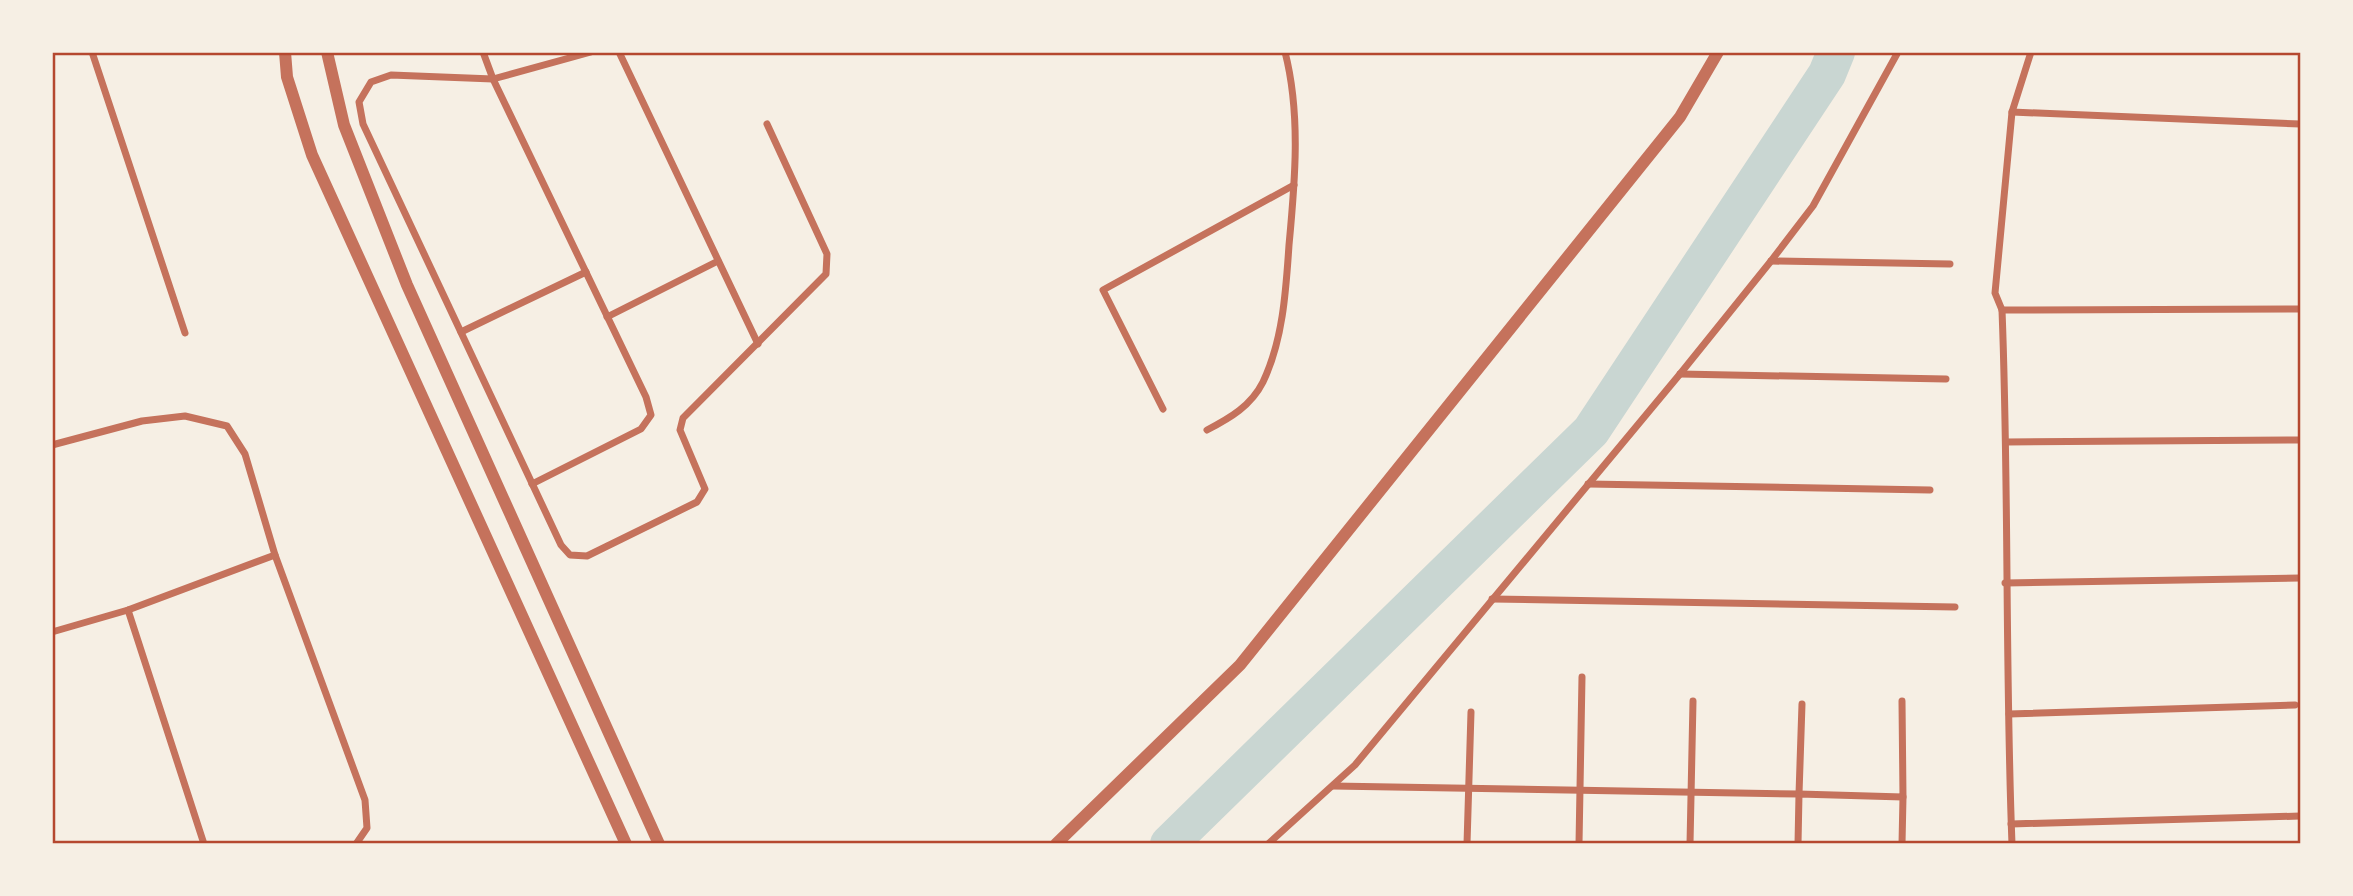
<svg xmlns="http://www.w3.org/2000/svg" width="2353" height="896" font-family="Overpass,sans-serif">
<rect width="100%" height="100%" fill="#f6efe4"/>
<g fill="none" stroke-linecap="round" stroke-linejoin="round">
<path stroke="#c9d6d2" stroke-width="38" d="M 1169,844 L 1591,431 L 1827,74 L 1836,52"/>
<g stroke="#c5725c" stroke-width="7">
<path d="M 92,52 L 185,333"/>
<path d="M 483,52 L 493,79 L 646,397 L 651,415 L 641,429 L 532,484"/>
<path d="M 591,52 L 493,79 L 391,75 L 371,82 L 359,102 L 363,124 L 561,545 L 570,555 L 587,556 L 697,502 L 705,489 L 680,430 L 683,418 L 826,274 L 827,254 L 767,124"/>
<path d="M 619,52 L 758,344"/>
<path d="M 2012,112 L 2300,124"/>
<path d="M 1771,261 L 1950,264"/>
<path d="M 2002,310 L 2300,309"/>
<path d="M 607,317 L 718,261"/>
<path d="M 461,332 L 586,272"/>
<path d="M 1680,374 L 1946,379"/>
<path d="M 1163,409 L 1103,290 L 1294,185"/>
<path d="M 1207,430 C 1230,418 1251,406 1263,382 C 1283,340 1286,290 1289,245 C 1295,182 1301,114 1285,52"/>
<path d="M 2007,442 L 2300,440"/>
<path d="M 52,445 L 142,421 L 185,416 L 227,426 L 245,454 L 275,555 L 128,610 L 52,632"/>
<path d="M 1588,484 L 1930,490"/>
<path d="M 275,555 L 365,800 L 367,828 L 356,844"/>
<path d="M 2005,583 L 2300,578"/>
<path d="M 1492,599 L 1955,607"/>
<path d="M 128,610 L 204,844"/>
<path d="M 2009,714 L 2295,705"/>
<path d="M 1333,786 L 1799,794 L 1802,704"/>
<path d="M 2011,824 L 2300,816"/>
<path d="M 1268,844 L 1355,765 L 1680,374 L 1771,261 L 1813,206 L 1898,52"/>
<path d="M 1467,844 L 1471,712"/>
<path d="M 1579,844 L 1582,677"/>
<path d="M 1690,844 L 1693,701"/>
<path d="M 1798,844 L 1799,794 L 1903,797 L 1902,701"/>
<path d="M 1902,844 L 1903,797"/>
<path d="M 2012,844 C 2005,666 2009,488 2002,310 L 1995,293 L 2012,112 L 2031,52"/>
</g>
<g stroke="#c5725c" stroke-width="12">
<path d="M 285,52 L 287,77 L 312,155 L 626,844"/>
<path d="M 327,52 L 344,125 L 407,285 L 659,844"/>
<path d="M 1056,844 L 1240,665 L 1680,117 L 1718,52"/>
</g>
</g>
<rect width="2353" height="896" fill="none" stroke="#f6efe4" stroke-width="108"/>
<rect x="54" y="54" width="2245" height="788" fill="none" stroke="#b5482f" stroke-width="2.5"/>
</svg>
